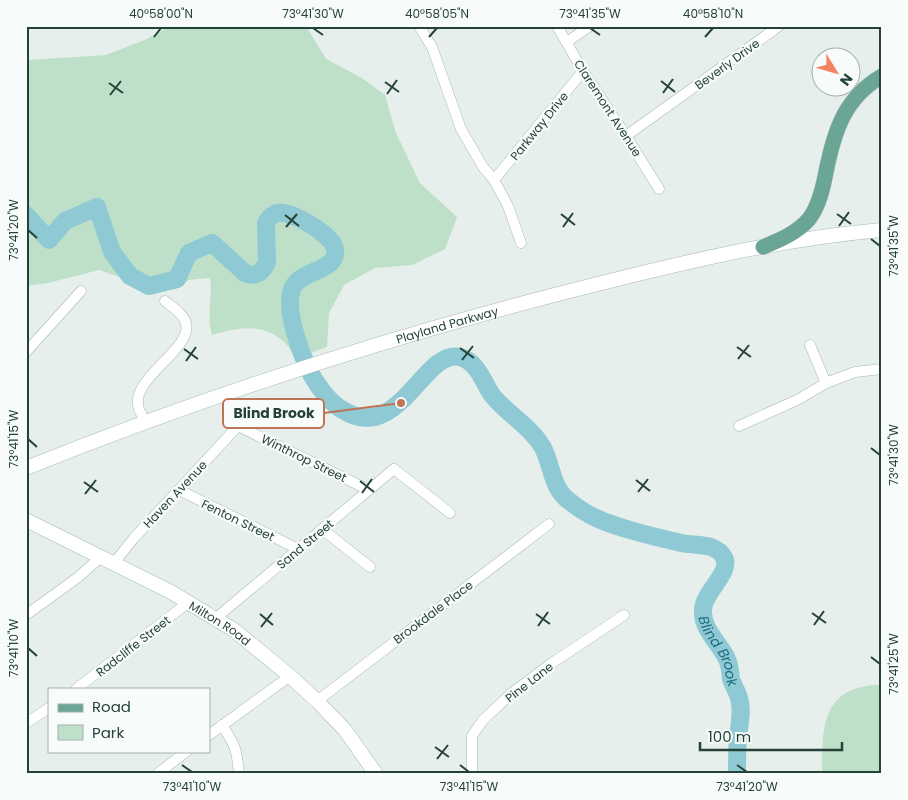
<svg xmlns="http://www.w3.org/2000/svg" width="908" height="800" font-family="Poppins,sans-serif">
<rect width="100%" height="100%" fill="#e6efeb"/>
<g fill="#bfe0c8">
<path d="M 169,26 L 306,26 L 326,59 L 362,78 L 385,95 L 396,133 L 420,183 L 457,217 L 445,249 L 412,265 L 375,268 L 344,285 L 329,313 L 327,347 L 296,358 C 292,352 288,346 284,342 C 262,322 237,328 212,335 C 206,316 213,297 210,278 L 189,280 L 176,289 L 161,291 L 99,270 L 48,283 L 26,286 L 26,60 L 106,55 L 147,39 Z"/>
<path d="M 873,685 L 882,685 L 882,774 L 822,774 C 823,732 819,691 873,685 Z"/>
</g>
<g fill="none" stroke-linecap="round" stroke-linejoin="round">
<path stroke="#8ec9d4" stroke-width="18" id="s1" d="M 26,215 L 49,240 L 65,221 L 97,207 L 112,252 L 130,276 L 149,286 L 177,279 L 189,253 L 212,243 L 245,273 C 256,278 263,271 267,262 L 266,223 C 269,218 272,214 277,213 C 291,210 333,235 335,249 C 338,272 302,269 293,287 C 282,310 305,368 320,388 C 325,395 333,404 341,409 C 399,447 423,348 460,357 C 478,362 483,382 492,395 C 507,414 529,425 542,446 C 552,463 551,487 568,500 C 581,511 600,521 617,526 C 638,533 660,538 681,543 C 691,545 701,544 711,547 C 716,549 721,552 723,556 C 734,571 703,592 703,610 C 702,630 719,642 727,659 C 730,665 730,672 731,679 C 733,685 737,691 739,698 C 743,711 739,725 738,738 C 737,750 737,762 737,774"/>
<defs>
<g id="street">
<path d="M 419,26 L 432,47 L 461,129 L 483,167 L 494,180 L 508,206 L 521,243"/>
<path d="M 557,26 L 583,71 L 626,136 L 659,189"/>
<path d="M 567,42 L 590,26"/>
<path d="M 626,136 L 779,26"/>
<path d="M 494,180 L 583,71"/>
<path d="M 810,345 L 826,383"/>
<path d="M 26,352 L 81,291"/>
<path d="M 146,422 C 143,416 138,411 138,404 C 134,377 193,348 186,323 C 184,314 172,307 165,301"/>
<path d="M 739,426 L 799,399 L 826,383 L 855,372 L 882,369"/>
<path d="M 179,490 L 298,549"/>
<path d="M 322,529 L 370,567"/>
<path d="M 114,563 L 134,538 L 238,426 L 369,490"/>
<path d="M 26,615 L 77,578 L 101,557"/>
<path d="M 216,618 L 394,469 L 450,513"/>
<path d="M 76,689 L 189,602"/>
<path d="M 317,701 L 549,524"/>
<path d="M 26,723 L 49,708"/>
<path d="M 222,725 C 235,745 237,749 239,774"/>
<path d="M 209,735 L 290,676"/>
<path d="M 157,774 L 187,751"/>
<path d="M 472,774 L 472,736 L 483,720 L 512,693 L 552,663 L 624,615"/>
</g>
<g id="secondary">
<path id="s2" d="M 26,468 C 203,397 385,338 570,291 C 672,265 777,239 882,230"/>
<path id="s3" d="M 26,520 L 171,592 L 234,630 L 290,676 L 317,701 L 345,730 L 376,774"/>
</g>
<path id="primary" d="M 763,247 C 780,240 797,233 809,219 C 819,206 823,188 826,172 C 834,132 844,98 882,76"/>
</defs>
<use href="#street" stroke="#a8b8b2" stroke-width="11"/>
<use href="#secondary" stroke="#a4bbb3" stroke-width="15"/>
<use href="#primary" stroke="#c2cac8" stroke-width="16"/>
<use href="#street" stroke="#fff" stroke-width="10"/>
<use href="#secondary" stroke="#fff" stroke-width="14"/>
<use href="#primary" stroke="#6aa596" stroke-width="15"/>
</g>
<path fill="none" stroke="#24423a" stroke-width="2" d="M 313,28 L 323,35M 590,28 L 600,35M 154,37 L 161,28M 429,37 L 437,28M 705,37 L 713,28M 661,81 L 675,92M 385,82 L 399,92M 109,83 L 123,93M 663,93 L 673,79M 387,94 L 397,80M 110,95 L 121,81M 561,214 L 575,225M 837,214 L 851,224M 285,215 L 299,226M 839,226 L 849,212M 286,227 L 297,214M 563,227 L 573,213M 28,230 L 37,238M 871,239 L 880,246M 737,347 L 751,357M 460,348 L 474,358M 184,349 L 198,359M 738,359 L 749,345M 462,360 L 473,346M 186,361 L 196,347M 28,439 L 37,447M 871,448 L 880,455M 636,480 L 650,491M 360,481 L 374,492M 84,482 L 98,492M 638,492 L 648,479M 362,493 L 372,479M 85,494 L 96,480M 812,613 L 826,623M 260,614 L 273,625M 536,614 L 550,624M 814,625 L 824,611M 538,626 L 548,612M 261,627 L 272,613M 28,648 L 37,656M 871,657 L 880,664M 435,747 L 449,757M 437,759 L 448,745M 182,765 L 192,772M 460,765 L 469,772M 737,765 L 747,772"/>
<g text-anchor="middle" dominant-baseline="central" stroke-width="4.5" stroke-linejoin="round" paint-order="stroke">
<g font-size="12" fill="#24423a" stroke="#f7fbf9">
<text transform="translate(727 64) rotate(-36)">Beverly Drive</text>
<text transform="translate(608 108) rotate(57)">Claremont Avenue</text>
<text transform="translate(539 126) rotate(-51)">Parkway Drive</text>
<text stroke="none"><textPath href="#s2" startOffset="445">Playland Parkway</textPath></text>
<text transform="translate(304 458) rotate(26)">Winthrop Street</text>
<text transform="translate(175 494) rotate(-47)">Haven Avenue</text>
<text transform="translate(238 520) rotate(26)">Fenton Street</text>
<text transform="translate(305 544) rotate(-40)">Sand Street</text>
<text transform="translate(433 612) rotate(-37)">Brookdale Place</text>
<text stroke="none"><textPath href="#s3" startOffset="220">Milton Road</textPath></text>
<text transform="translate(133 646) rotate(-38)">Radcliffe Street</text>
<text transform="translate(529 682) rotate(-38)">Pine Lane</text>
</g>
<g font-size="14" font-style="italic" fill="#1c6f80" stroke="#f7fbf9">
<text stroke="none"><textPath href="#s1" startOffset="1270">Blind Brook</textPath></text>
</g>
</g>
<path fill="none" stroke="#c07456" stroke-width="2" d="M401 403L324 413"/>
<circle fill="#c07456" stroke="#f7fbf9" stroke-width="2" cx="401" cy="403" r="5"/>
<rect fill="#f7fbf9" stroke="#c07456" stroke-width="2" x="223" y="399" width="101" height="29" rx="5"/>
<g font-size="14" text-anchor="middle" font-weight="bold" fill="#24423a">
<text x="274" y="418">Blind Brook</text>
</g>
<rect width="908" height="800" fill="none" stroke="#f7fbf9" stroke-width="55"/>
<rect x="48" y="688" width="162" height="65" fill="#f7fbf9" stroke="#a3b1ad"/>
<rect x="58" y="704" width="25" height="8" fill="#6aa596" stroke="#a3b1ad"/>
<text x="92" y="712" font-size="15" fill="#24423a">Road</text>
<rect x="58" y="725" width="25" height="15" fill="#bfe0c8" stroke="#a3b1ad"/>
<text x="92" y="738" font-size="15" fill="#24423a">Park</text>
<g transform="translate(836 72) rotate(127)"><circle r="24" fill="#f7fbf9" stroke="#a3b1ad"/>
<path d="M0-4L9 19L0 12L-9 19Z" fill="#f4845f"/>
<text y="-8" font-size="14" font-weight="bold" text-anchor="middle" fill="#24423a">N</text>
</g>
<path d="M700 742v8h142v-8" fill="none" stroke="#24423a" stroke-width="2.5"/>
<text x="708" y="742" font-size="15" fill="#24423a" stroke="#f7fbf9" stroke-width="4" paint-order="stroke">100 m</text>
<rect x="28" y="28" width="852" height="744" fill="none" stroke="#24423a" stroke-width="2"/>
<g font-size="12" text-anchor="middle" fill="#24423a">
<text x="161" y="18">40°58'00"N</text>
<text x="313" y="18">73°41'30"W</text>
<text x="437" y="18">40°58'05"N</text>
<text x="590" y="18">73°41'35"W</text>
<text x="713" y="18">40°58'10"N</text>
<text transform="translate(14 230) rotate(-90)" y="4">73°41'20"W</text>
<text transform="translate(894 246) rotate(-90)" y="4">73°41'35"W</text>
<text transform="translate(14 439) rotate(-90)" y="4">73°41'15"W</text>
<text transform="translate(894 455) rotate(-90)" y="4">73°41'30"W</text>
<text transform="translate(14 648) rotate(-90)" y="4">73°41'10"W</text>
<text transform="translate(894 664) rotate(-90)" y="4">73°41'25"W</text>
<text x="192" y="791">73°41'10"W</text>
<text x="469" y="791">73°41'15"W</text>
<text x="747" y="791">73°41'20"W</text>
</g>
</svg>
